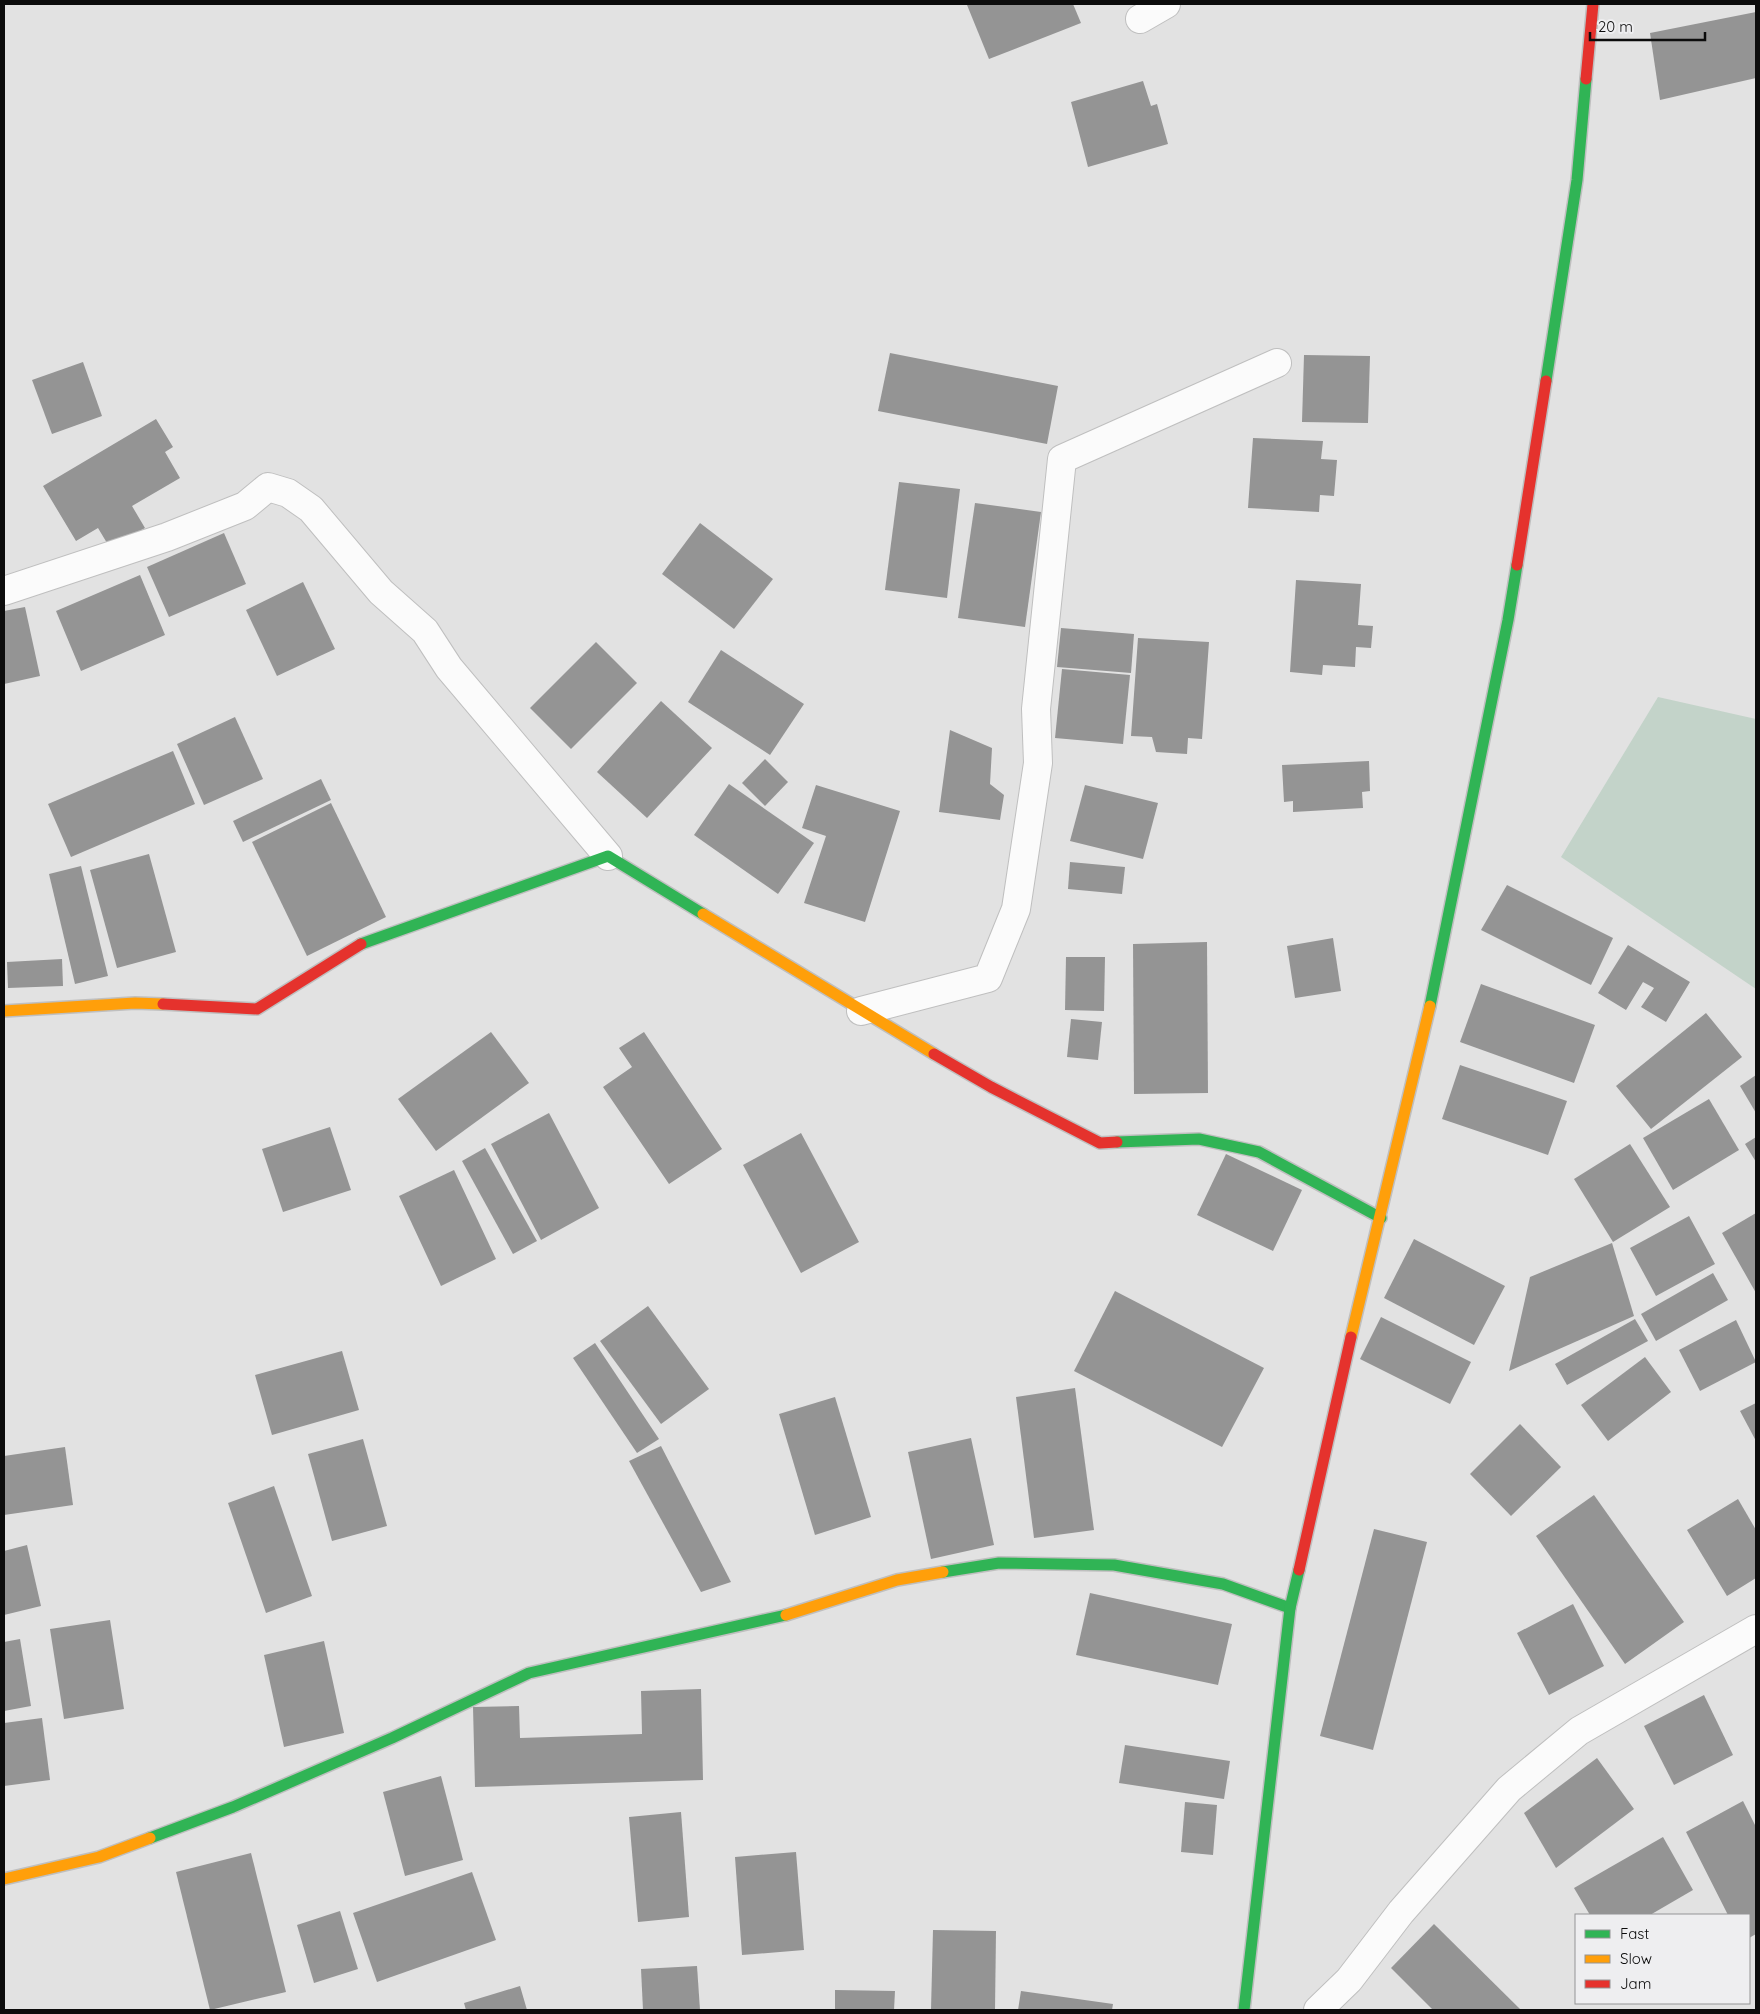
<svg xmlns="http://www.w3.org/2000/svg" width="1760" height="2014" font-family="Quicksand,sans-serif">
<rect width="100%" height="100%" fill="#e2e2e2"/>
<path fill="#c3d3c9" d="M 1658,697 L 1756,719 L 1756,989 L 1561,857 Z"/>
<g fill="#949494">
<path d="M 971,4 L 1073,4 L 1081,23 L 989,59 L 967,5 Z"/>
<path d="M 1756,12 L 1756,78 L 1660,100 L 1650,33 Z"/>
<path d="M 1143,81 L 1151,106 L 1157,104 L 1168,144 L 1088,167 L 1071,102 Z"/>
<path d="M 890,353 L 1058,386 L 1047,444 L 878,411 Z"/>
<path d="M 1304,355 L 1370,356 L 1368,423 L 1302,422 Z"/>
<path d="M 83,362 L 102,416 L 52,434 L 32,380 Z"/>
<path d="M 156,419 L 173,447 L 165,452 L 180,478 L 132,506 L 145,528 L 110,548 L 98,528 L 76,541 L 43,486 Z"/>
<path d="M 1253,438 L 1323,441 L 1321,459 L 1337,460 L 1334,496 L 1320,495 L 1319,512 L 1248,508 Z"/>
<path d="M 899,482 L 960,489 L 947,598 L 885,590 Z"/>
<path d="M 975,503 L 1041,512 L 1025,627 L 958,618 Z"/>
<path d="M 700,523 L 773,579 L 734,629 L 662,574 Z"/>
<path d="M 224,533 L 246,584 L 169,617 L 147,567 Z"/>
<path d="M 140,575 L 165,635 L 81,671 L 56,611 Z"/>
<path d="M 1296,580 L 1361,584 L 1358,625 L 1373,626 L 1371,648 L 1356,647 L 1355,667 L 1323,665 L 1322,675 L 1290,672 Z"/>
<path d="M 303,582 L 335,649 L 277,676 L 246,610 Z"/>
<path d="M 25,607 L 40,676 L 4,684 L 4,611 Z"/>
<path d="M 1061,628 L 1134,634 L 1131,673 L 1057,667 Z"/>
<path d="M 1138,638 L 1209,642 L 1202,739 L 1188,738 L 1187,754 L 1156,752 L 1152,737 L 1131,736 Z"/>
<path d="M 596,642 L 637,683 L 571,749 L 530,708 Z"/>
<path d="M 721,650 L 804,704 L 770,755 L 688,702 Z"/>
<path d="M 1062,669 L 1130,675 L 1123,744 L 1055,738 Z"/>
<path d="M 661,701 L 712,748 L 647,818 L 597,772 Z"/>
<path d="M 235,717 L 263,779 L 204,805 L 177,744 Z"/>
<path d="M 950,730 L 992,748 L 990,784 L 1004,795 L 1000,820 L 939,812 Z"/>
<path d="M 173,751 L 195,804 L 71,857 L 48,804 Z"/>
<path d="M 765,759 L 788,782 L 765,806 L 742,783 Z"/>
<path d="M 1369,761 L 1370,791 L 1362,792 L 1363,808 L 1293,812 L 1293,801 L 1284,802 L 1282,765 Z"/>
<path d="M 321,779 L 331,800 L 243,842 L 233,821 Z"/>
<path d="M 729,784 L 814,843 L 778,894 L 694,835 Z"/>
<path d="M 816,785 L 900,811 L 865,922 L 804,903 L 826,836 L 802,828 Z"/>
<path d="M 1085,785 L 1158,803 L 1143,859 L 1070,841 Z"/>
<path d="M 331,803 L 386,917 L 307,956 L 252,842 Z"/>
<path d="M 149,854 L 176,952 L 117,968 L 90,870 Z"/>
<path d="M 1070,862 L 1125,867 L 1122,894 L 1068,889 Z"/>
<path d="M 81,866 L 108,976 L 75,984 L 49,874 Z"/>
<path d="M 1507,885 L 1613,938 L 1591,985 L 1481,930 Z"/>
<path d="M 1333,938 L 1341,991 L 1295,998 L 1287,946 Z"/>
<path d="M 1207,942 L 1208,1093 L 1134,1094 L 1133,944 Z"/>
<path d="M 1628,945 L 1690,982 L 1666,1022 L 1641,1007 L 1654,988 L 1643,982 L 1626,1010 L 1598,993 Z"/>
<path d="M 1066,957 L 1105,957 L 1104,1011 L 1065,1010 Z"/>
<path d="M 62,959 L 63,986 L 8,988 L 7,962 Z"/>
<path d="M 1481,984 L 1595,1025 L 1574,1083 L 1460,1042 Z"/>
<path d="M 1706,1013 L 1742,1057 L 1651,1129 L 1616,1086 Z"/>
<path d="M 1071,1019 L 1102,1022 L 1098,1060 L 1067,1057 Z"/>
<path d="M 491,1032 L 529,1083 L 436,1151 L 398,1099 Z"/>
<path d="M 644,1032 L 722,1149 L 669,1184 L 603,1087 L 632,1067 L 619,1048 Z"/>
<path d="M 1460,1065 L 1567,1101 L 1548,1155 L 1442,1119 Z"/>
<path d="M 1756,1075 L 1756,1113 L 1740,1086 Z"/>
<path d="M 1709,1099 L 1739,1150 L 1673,1190 L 1643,1138 Z"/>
<path d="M 549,1113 L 599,1208 L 541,1240 L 491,1144 Z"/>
<path d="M 330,1127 L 351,1190 L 283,1212 L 262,1149 Z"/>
<path d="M 801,1133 L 859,1242 L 801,1273 L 743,1165 Z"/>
<path d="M 1756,1137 L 1756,1162 L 1745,1144 Z"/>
<path d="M 1630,1144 L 1670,1207 L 1613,1242 L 1574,1179 Z"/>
<path d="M 485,1148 L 537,1241 L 513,1254 L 462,1161 Z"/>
<path d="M 1226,1154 L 1302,1190 L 1273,1251 L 1197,1215 Z"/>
<path d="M 454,1170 L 496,1259 L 441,1286 L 399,1196 Z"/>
<path d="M 1756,1213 L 1756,1293 L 1722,1233 Z"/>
<path d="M 1689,1216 L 1715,1264 L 1656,1296 L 1630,1248 Z"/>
<path d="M 1414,1239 L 1505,1286 L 1474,1345 L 1384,1298 Z"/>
<path d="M 1612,1243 L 1634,1316 L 1509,1371 L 1530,1277 Z"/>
<path d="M 1713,1273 L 1728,1300 L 1656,1341 L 1641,1314 Z"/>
<path d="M 1115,1291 L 1264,1368 L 1222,1447 L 1074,1371 Z"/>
<path d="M 648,1306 L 709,1389 L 661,1424 L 600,1341 Z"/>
<path d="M 1381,1317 L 1471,1362 L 1450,1404 L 1360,1359 Z"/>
<path d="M 1635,1319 L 1648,1341 L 1567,1385 L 1555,1364 Z"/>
<path d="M 1736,1320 L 1756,1362 L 1700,1391 L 1679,1350 Z"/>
<path d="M 595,1343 L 659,1439 L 637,1453 L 573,1358 Z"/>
<path d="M 342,1351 L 359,1410 L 272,1435 L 255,1375 Z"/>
<path d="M 1645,1357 L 1671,1392 L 1608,1441 L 1581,1405 Z"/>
<path d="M 1075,1388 L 1094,1530 L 1034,1538 L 1016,1397 Z"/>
<path d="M 835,1397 L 871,1517 L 815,1535 L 779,1414 Z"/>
<path d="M 1756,1403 L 1756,1441 L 1740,1411 Z"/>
<path d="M 1520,1424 L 1561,1467 L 1511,1516 L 1470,1474 Z"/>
<path d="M 971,1438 L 994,1545 L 931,1559 L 908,1452 Z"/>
<path d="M 363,1439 L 387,1526 L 332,1541 L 308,1454 Z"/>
<path d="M 661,1446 L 731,1582 L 701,1592 L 629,1461 Z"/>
<path d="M 65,1447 L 73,1505 L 4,1515 L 4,1456 Z"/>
<path d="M 274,1486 L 312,1596 L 266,1613 L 228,1503 Z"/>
<path d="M 1594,1495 L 1684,1622 L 1625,1664 L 1536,1536 Z"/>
<path d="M 1738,1499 L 1756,1530 L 1756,1578 L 1727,1596 L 1687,1530 Z"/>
<path d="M 1374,1529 L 1427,1542 L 1373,1750 L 1320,1736 Z"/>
<path d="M 27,1545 L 41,1606 L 4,1615 L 4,1551 Z"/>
<path d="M 1090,1593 L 1232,1624 L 1218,1685 L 1076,1655 Z"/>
<path d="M 1573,1604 L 1604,1666 L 1549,1695 L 1517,1633 Z"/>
<path d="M 110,1620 L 124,1709 L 64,1719 L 50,1629 Z"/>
<path d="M 20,1639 L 31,1706 L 4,1711 L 4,1642 Z"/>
<path d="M 324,1641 L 344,1733 L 284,1747 L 264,1655 Z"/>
<path d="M 701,1689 L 703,1780 L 475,1787 L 473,1707 L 519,1706 L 520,1738 L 642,1734 L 641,1691 Z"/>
<path d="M 1704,1695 L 1733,1755 L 1674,1785 L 1644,1726 Z"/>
<path d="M 42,1718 L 50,1780 L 4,1786 L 4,1723 Z"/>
<path d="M 1125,1745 L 1230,1761 L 1224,1799 L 1119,1783 Z"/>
<path d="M 1597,1758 L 1634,1809 L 1556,1868 L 1524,1813 Z"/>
<path d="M 441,1776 L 463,1860 L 405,1876 L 383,1792 Z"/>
<path d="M 1743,1801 L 1756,1827 L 1756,1934 L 1749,1938 L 1749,1915 L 1728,1915 L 1686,1832 Z"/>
<path d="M 1185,1802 L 1217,1805 L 1213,1855 L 1181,1852 Z"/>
<path d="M 681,1812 L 689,1917 L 638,1922 L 629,1817 Z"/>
<path d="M 1663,1837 L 1693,1890 L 1650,1915 L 1590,1915 L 1574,1888 Z"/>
<path d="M 796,1852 L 804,1950 L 742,1955 L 735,1857 Z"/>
<path d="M 251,1853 L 286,1992 L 210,2010 L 176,1872 Z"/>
<path d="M 472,1872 L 496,1940 L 377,1982 L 353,1913 Z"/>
<path d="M 340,1911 L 358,1969 L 314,1983 L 297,1925 Z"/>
<path d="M 1434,1924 L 1521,2010 L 1433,2010 L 1391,1968 Z"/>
<path d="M 933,1930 L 996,1931 L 995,2010 L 931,2010 Z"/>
<path d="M 697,1966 L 700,2010 L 643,2010 L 641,1969 Z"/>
<path d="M 520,1986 L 527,2010 L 466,2010 L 464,2003 Z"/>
<path d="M 835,1990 L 895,1991 L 894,2010 L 835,2010 Z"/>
<path d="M 1021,1991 L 1113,2004 L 1112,2010 L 1018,2010 Z"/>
</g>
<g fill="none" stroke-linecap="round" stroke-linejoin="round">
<defs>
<g id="street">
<path d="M 1140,19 L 1166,4"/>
<path d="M 4,591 L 167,537 L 245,506 L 268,487 L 288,493 L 311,509 L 381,592 L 425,631 L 449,668 L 608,856"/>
<path d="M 861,1011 L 988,978 L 1016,909 L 1038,763 L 1036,709 L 1062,459 L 1277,363"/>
<path d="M 1318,2010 L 1349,1980 L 1401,1912 L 1509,1789 L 1579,1731 L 1756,1629"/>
</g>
<g id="fast">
<path d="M 1546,381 L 1577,180 L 1586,79"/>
<path d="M 361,944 L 608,856 L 703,914"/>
<path d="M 1430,1006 L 1508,620 L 1517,565"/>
<path d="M 1117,1142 L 1199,1139 L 1259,1152 L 1381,1218"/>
<path d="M 943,1572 L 999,1563 L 1114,1565 L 1223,1584 L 1290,1608"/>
<path d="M 150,1838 L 233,1807 L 392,1738 L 529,1673 L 786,1615"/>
<path d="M 1244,2010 L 1290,1608 L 1299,1570"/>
</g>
<g id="slow">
<path d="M 703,914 L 934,1054"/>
<path d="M 4,1011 L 135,1003 L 163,1004"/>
<path d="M 1351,1337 L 1430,1006"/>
<path d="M 786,1615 L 897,1580 L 943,1572"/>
<path d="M 4,1879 L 99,1857 L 150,1838"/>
</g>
<g id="jam">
<path d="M 1586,79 L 1593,4"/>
<path d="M 1517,565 L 1546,381"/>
<path d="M 163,1004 L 257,1009 L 361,944"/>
<path d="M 934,1054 L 991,1087 L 1100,1143 L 1117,1142"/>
<path d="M 1299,1570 L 1351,1337"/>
</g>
</defs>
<use href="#street" stroke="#bfbfbf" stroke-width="30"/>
<use href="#fast" stroke="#bfbfbf" stroke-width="14"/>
<use href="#slow" stroke="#bfbfbf" stroke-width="14"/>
<use href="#jam" stroke="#bfbfbf" stroke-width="14"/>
<use href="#street" stroke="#fbfbfb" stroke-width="28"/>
<use href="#fast" stroke="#30b455" stroke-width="11"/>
<use href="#slow" stroke="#ff9f0a" stroke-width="11"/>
<use href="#jam" stroke="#e5322d" stroke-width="11"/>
</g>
<rect width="1760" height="2014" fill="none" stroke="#0c0c0c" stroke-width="10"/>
<rect x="1575" y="1914" width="175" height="90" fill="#eeeef0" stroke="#949495"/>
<rect x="1585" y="1930" width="25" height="8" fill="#30b455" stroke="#949495"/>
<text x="1620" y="1939" font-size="15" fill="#0c0c0c">Fast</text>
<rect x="1585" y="1955" width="25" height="8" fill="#ff9f0a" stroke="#949495"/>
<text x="1620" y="1964" font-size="15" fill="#0c0c0c">Slow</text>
<rect x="1585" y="1980" width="25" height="8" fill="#e5322d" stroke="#949495"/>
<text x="1620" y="1989" font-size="15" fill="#0c0c0c">Jam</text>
<path d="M1590 32v8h115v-8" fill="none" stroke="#0c0c0c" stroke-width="2.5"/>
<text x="1598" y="32" font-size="15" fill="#0c0c0c" stroke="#eeeef0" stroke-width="4" paint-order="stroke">20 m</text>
</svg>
